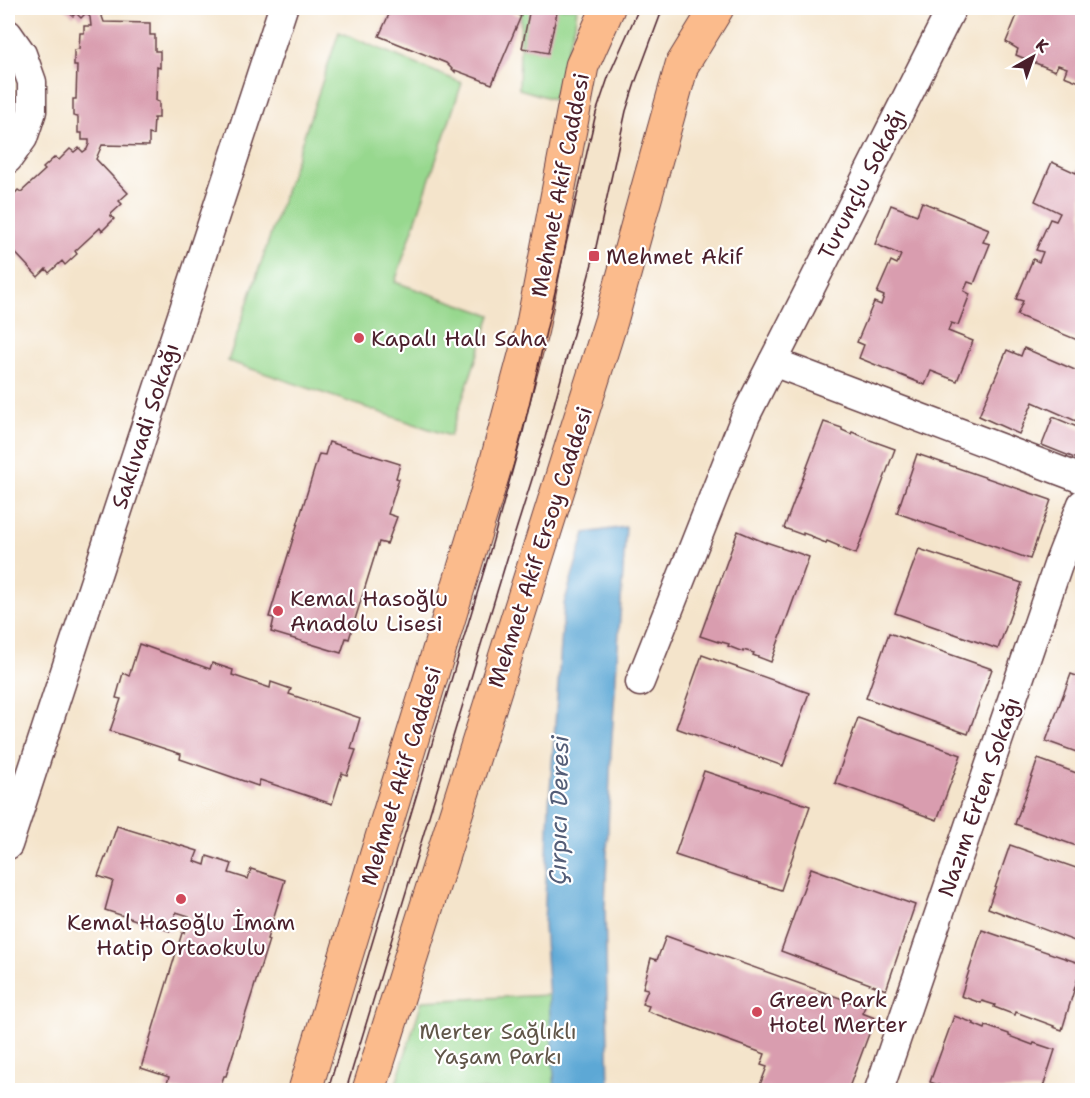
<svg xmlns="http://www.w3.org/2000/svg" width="1090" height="1098" font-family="'Shantell Sans',sans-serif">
<rect width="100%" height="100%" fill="#fff"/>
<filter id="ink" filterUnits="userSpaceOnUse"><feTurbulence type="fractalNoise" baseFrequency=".0167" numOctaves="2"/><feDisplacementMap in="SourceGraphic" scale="12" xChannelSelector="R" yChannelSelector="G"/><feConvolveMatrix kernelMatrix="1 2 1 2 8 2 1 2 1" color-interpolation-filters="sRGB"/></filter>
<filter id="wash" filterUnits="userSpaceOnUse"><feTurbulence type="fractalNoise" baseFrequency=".008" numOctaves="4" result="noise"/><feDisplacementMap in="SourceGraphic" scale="24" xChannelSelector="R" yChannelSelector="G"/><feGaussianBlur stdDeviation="1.35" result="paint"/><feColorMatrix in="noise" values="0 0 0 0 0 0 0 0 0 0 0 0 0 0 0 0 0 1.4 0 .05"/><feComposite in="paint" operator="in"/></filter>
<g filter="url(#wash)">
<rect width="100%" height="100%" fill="#f4e4cb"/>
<g fill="#97d88e" stroke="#707c5c" stroke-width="1.5">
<path d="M 517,8 L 577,8 L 575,24 L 553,99 L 519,89 L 521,10 Z"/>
<path d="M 339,32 L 462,83 L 395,282 L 491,315 L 450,436 L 228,361 Z"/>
<path d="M 549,995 L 555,1090 L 394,1090 L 422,1001 Z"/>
</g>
<path fill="#5da8d5" stroke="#546480" stroke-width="1.5" d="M 626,527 L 611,751 L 605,907 L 609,1090 L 555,1090 L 544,925 L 549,805 L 564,604 L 585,533 Z"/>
<g id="blocks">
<g fill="#d99daf">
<path d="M 64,8 L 99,8 L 104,22 L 150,23 L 150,35 L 155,35 L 155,51 L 160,51 L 160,68 L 157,67 L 156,101 L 159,102 L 159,118 L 154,118 L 153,135 L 149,134 L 149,146 L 102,145 L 96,159 L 128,193 L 119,201 L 122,204 L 110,215 L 114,219 L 102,231 L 100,228 L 75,251 L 77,254 L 65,265 L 62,261 L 49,273 L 46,269 L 38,277 L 8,245 L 8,208 L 10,206 L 8,204 L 8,201 L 18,190 L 21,192 L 45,170 L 43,168 L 55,157 L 59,160 L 70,149 L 74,152 L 79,148 L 83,152 L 87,149 L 89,144 L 89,140 L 82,140 L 82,133 L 78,133 L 78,117 L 73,116 L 73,99 L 76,99 L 77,66 L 74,66 L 74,50 L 79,49 L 80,33 L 84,33 L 84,26 L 91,26 L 90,17 L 86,13 L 81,18 L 76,13 L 73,16 Z"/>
<path d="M 392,8 L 500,8 L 521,16 L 492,84 L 455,70 L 455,72 L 446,63 L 379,36 Z"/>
<path d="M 530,8 L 558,8 L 548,53 L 522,48 Z"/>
<path d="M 1020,8 L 1082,8 L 1082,83 L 1064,76 L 1067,68 L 1058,65 L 1055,71 L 1016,55 L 1018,49 L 1006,42 Z"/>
<path d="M 1082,160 L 1082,342 L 1017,315 L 1023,301 L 1016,299 L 1033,259 L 1039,262 L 1043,252 L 1036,250 L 1050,219 L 1056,221 L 1060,213 L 1035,201 L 1052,162 L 1076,173 Z"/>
<path d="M 922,202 L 989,229 L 983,242 L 990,244 L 974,284 L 968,282 L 964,291 L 970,294 L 958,325 L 951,323 L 948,331 L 973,341 L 957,381 L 931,371 L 925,385 L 859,358 L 864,345 L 857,342 L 874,302 L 881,305 L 884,296 L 877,293 L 891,261 L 897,264 L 901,255 L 875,244 L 891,205 L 917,215 Z"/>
<path d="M 1024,348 L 1082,373 L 1082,404 L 1076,421 L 1033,402 L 1019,434 L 979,416 L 1007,350 L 1021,356 Z"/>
<path d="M 1053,417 L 1082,429 L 1082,461 L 1042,445 Z"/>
<path d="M 824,422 L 842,428 L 842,430 L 851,434 L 852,432 L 867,438 L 867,439 L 895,449 L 856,554 L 838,547 L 839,546 L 827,541 L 826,543 L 813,538 L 814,537 L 803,533 L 803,535 L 784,528 Z"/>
<path d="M 329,442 L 400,464 L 396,478 L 399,479 L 388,514 L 397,517 L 387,544 L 379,542 L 349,639 L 346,638 L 341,653 L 271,632 L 274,618 L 269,617 L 319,454 L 325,455 Z"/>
<path d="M 917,454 L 1051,500 L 1030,559 L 897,513 Z"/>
<path d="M 738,531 L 766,543 L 766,542 L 781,547 L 781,548 L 790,551 L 790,550 L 809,557 L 771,662 L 753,655 L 754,653 L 743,650 L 743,652 L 728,646 L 729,644 L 718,641 L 718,642 L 700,636 Z"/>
<path d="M 919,549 L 1022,583 L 998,649 L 895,613 Z"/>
<path d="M 889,633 L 992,669 L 968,734 L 866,698 Z"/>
<path d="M 139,644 L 210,669 L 212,663 L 233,670 L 232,675 L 270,688 L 271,682 L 291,689 L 289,694 L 360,718 L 351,749 L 356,750 L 347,775 L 342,773 L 332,804 L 260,780 L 258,786 L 180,759 L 181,754 L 110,731 L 121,699 L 116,698 L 123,673 L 129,676 Z"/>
<path d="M 702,655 L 809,693 L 783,766 L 676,728 Z"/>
<path d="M 1071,674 L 1082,678 L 1082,754 L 1046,741 Z"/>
<path d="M 858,718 L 961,755 L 937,820 L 835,783 Z"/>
<path d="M 1038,759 L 1082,775 L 1082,848 L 1015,824 Z"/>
<path d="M 704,771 L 810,806 L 781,890 L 675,855 Z"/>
<path d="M 117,826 L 198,851 L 194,861 L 205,865 L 207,856 L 232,864 L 229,873 L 248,879 L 251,869 L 285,880 L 267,939 L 269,940 L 226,1076 L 224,1076 L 219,1090 L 165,1090 L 169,1077 L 141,1068 L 182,933 L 184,933 L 189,916 L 176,912 L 170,931 L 105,910 L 113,881 L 98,876 L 105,858 L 106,858 Z"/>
<path d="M 1010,845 L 1082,870 L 1082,944 L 988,908 Z"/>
<path d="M 811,868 L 915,905 L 886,990 L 781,951 Z"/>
<path d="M 982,930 L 1082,964 L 1062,1030 L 1053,1027 L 1054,1026 L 1016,1012 L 1015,1015 L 994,1007 L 995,1005 L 982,1001 L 981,1003 L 961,996 Z"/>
<path d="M 666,936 L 865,1007 L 862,1013 L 875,1018 L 848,1090 L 758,1090 L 767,1067 L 761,1065 L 765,1054 L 647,1011 L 649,1006 L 642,1004 L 648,989 L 643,988 L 649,966 L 651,958 L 657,960 Z"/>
<path d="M 954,1016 L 974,1023 L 973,1024 L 985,1029 L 986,1026 L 1009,1034 L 1009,1036 L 1033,1045 L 1034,1043 L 1055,1050 L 1042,1090 L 963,1090 L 952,1087 L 952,1090 L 930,1082 Z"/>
</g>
</g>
</g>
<g filter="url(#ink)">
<use href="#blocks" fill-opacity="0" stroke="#643d43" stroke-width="1.5"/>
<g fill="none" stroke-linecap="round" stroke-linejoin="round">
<defs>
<g id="minor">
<path d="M 8,34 L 22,54 L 32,82 L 32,111 L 23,138 L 8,159"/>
<path d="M 773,362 L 1082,479"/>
<path d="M 640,682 L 746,415 L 952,8"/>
<path d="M 8,845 L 283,8"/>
<path d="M 879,1090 L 1058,565 L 1082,504"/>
</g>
<g id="major">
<path d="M 305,1090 L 497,460 L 532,329 L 582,66 L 608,8"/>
<path d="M 369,1090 L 611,321 L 682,65 L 717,8"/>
</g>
</defs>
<use href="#minor" stroke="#643d43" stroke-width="31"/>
<use href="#major" stroke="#643d43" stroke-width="35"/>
<use href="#minor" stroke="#fff" stroke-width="28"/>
<use href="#major" stroke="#fbbb8c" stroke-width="33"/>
<g stroke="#4a1f2b" stroke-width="1.5">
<path d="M 328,1090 L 492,544 L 523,432 L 596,113 L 609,75 L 639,8"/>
<path d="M 346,1090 L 510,549 L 545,438 L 594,256 L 626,111 L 635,83 L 663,8"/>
</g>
</g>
</g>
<g fill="#d1495b" stroke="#fff" stroke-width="2">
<rect x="588" y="250" width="12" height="12" rx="3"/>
<circle cx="359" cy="338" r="6"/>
<circle cx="278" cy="611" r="6"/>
<circle cx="181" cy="899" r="6"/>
<circle cx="757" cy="1012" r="6"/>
</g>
<g text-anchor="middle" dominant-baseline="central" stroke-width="4.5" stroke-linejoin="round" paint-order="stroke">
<g font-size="22" fill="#4a1f2b" stroke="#fff">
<text transform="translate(862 184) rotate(-63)">Turunçlu Sokağı</text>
<text transform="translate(560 185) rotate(-79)">Mehmet Akif Caddesi</text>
<text transform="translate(145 426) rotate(-72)">Saklıvadi Sokağı</text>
<text transform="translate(540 547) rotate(-72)">Mehmet Akif Ersoy Caddesi</text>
<text transform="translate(401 776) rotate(-73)">Mehmet Akif Caddesi</text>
<text transform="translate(979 797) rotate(-71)">Nazım Erten Sokağı</text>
</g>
<g font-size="22" fill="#4a1f2b" stroke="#fff" text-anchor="start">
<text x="606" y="256">Mehmet Akif</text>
<text x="371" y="338">Kapalı Halı Saha</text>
<text x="290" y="598">Kemal Hasoğlu<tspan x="290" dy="25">Anadolu Lisesi</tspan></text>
<text x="181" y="922" text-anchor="middle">Kemal Hasoğlu İmam<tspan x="181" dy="25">Hatip Ortaokulu</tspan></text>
<text x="769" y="999">Green Park<tspan x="769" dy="25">Hotel Merter</tspan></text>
</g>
<g font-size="22" fill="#615649" stroke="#fff">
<text x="498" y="1031">Merter Sağlıklı<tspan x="498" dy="25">Yaşam Parkı</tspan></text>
</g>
<g font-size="24" font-style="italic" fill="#535d77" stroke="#fff">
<text transform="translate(559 810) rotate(-89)">Çırpıcı Deresi</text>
</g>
</g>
<rect width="1090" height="1098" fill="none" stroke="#fff" stroke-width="30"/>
<g transform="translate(1033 57) rotate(40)" stroke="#ffffff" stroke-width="4.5" paint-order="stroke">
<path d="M0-4.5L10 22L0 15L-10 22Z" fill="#4a1f2b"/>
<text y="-9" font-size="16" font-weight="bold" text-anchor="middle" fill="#4a1f2b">K</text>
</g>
</svg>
